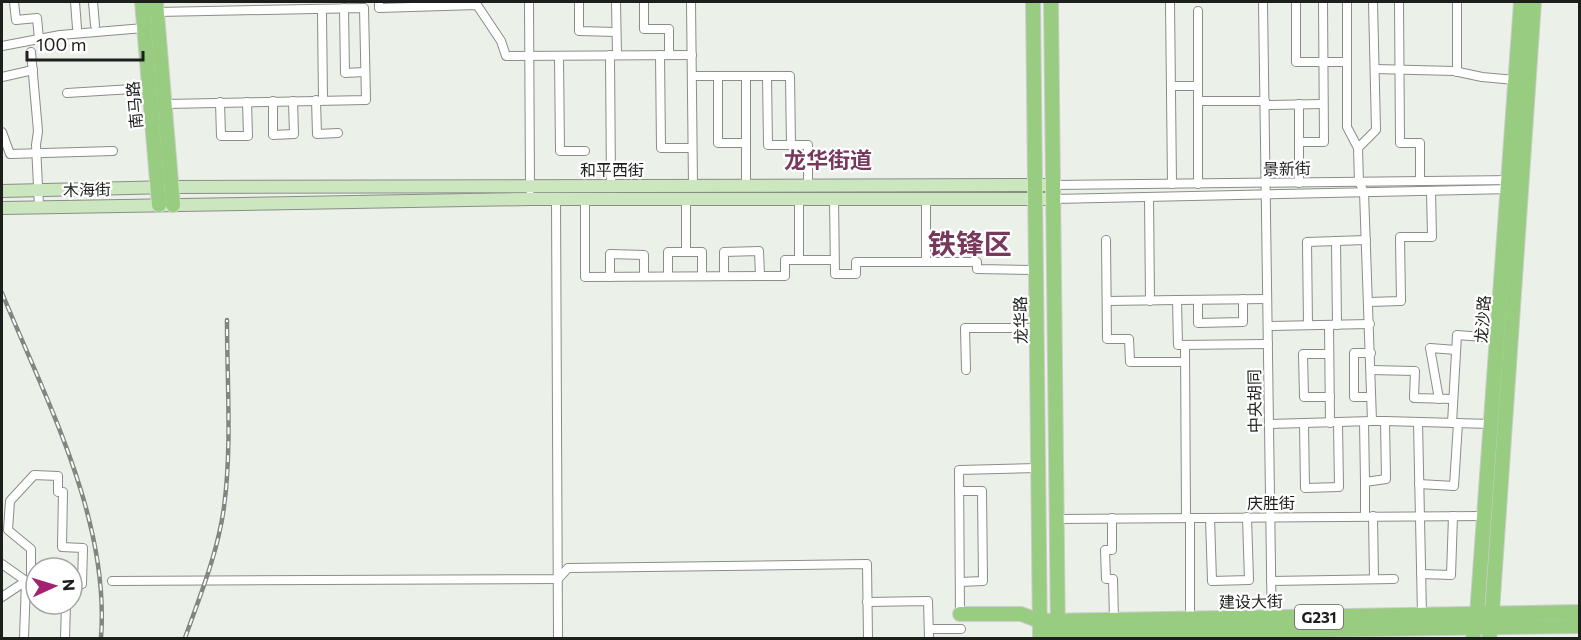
<svg xmlns="http://www.w3.org/2000/svg" width="1581" height="640" font-family="Commissioner,'Noto Sans SC',sans-serif">
<rect width="100%" height="100%" fill="#ebf1e9"/>
<g fill="none" stroke-linecap="round" stroke-linejoin="round">
<defs>
<g id="street">
<path d="M 14,2 L 16,20 L 37,18 L 39,39"/>
<path d="M 75,2 L 77,28"/>
<path d="M 93,2 L 95,25"/>
<path d="M 379,2 L 379,8 L 477,5 L 501,41 L 506,56 L 692,55"/>
<path d="M 529,2 L 530,190"/>
<path d="M 579,2 L 579,31 L 616,32"/>
<path d="M 616,2 L 617,55"/>
<path d="M 644,2 L 644,29 L 669,29 L 669,55"/>
<path d="M 691,2 L 693,186"/>
<path d="M 1170,2 L 1172,184"/>
<path d="M 1263,2 L 1272,638"/>
<path d="M 1296,2 L 1296,62 L 1347,62"/>
<path d="M 1347,2 L 1347,127 L 1358,148"/>
<path d="M 1399,2 L 1400,143 L 1420,143 L 1420,181"/>
<path d="M 1457,2 L 1457,72"/>
<path d="M 344,8 L 345,73 L 365,72"/>
<path d="M 1198,11 L 1198,184"/>
<path d="M 157,12 L 364,8 L 366,100 L 165,104"/>
<path d="M 322,14 L 323,100"/>
<path d="M 2,46 L 60,35 L 144,28"/>
<path d="M 31,52 L 38,131 L 36,145 L 39,207"/>
<path d="M 610,55 L 611,186"/>
<path d="M 660,55 L 661,148 L 692,148"/>
<path d="M 559,56 L 560,151 L 585,151"/>
<path d="M 1375,69 L 1454,71 L 1482,77 L 1515,80"/>
<path d="M 692,76 L 746,76 L 746,186"/>
<path d="M 718,76 L 718,143 L 746,143"/>
<path d="M 746,76 L 790,76 L 791,145 L 808,145 L 808,185"/>
<path d="M 767,76 L 768,145 L 791,145"/>
<path d="M 2,77 L 33,70"/>
<path d="M 1171,86 L 1198,86"/>
<path d="M 67,93 L 149,88"/>
<path d="M 316,100 L 317,134 L 338,133"/>
<path d="M 273,101 L 273,135 L 294,134 L 293,101"/>
<path d="M 1198,101 L 1265,101"/>
<path d="M 220,102 L 221,136 L 248,136 L 247,102"/>
<path d="M 1265,105 L 1323,104"/>
<path d="M 2,132 L 10,154 L 113,151"/>
<path d="M 1299,142 L 1324,142 L 1323,2"/>
<path d="M 1299,183 L 1299,104"/>
<path d="M 1053,185 L 1513,180"/>
<path d="M 1149,197 L 1150,301"/>
<path d="M 834,198 L 835,274 L 856,274 L 856,262 L 977,262 L 977,269 L 1036,270"/>
<path d="M 556,199 L 558,638"/>
<path d="M 585,199 L 585,277 L 785,276 L 785,260 L 799,260 L 799,198"/>
<path d="M 686,199 L 686,252"/>
<path d="M 926,199 L 926,261"/>
<path d="M 1054,199 L 1512,189"/>
<path d="M 1106,240 L 1107,339 L 1129,339 L 1130,362 L 1185,362"/>
<path d="M 1336,241 L 1337,325"/>
<path d="M 799,260 L 834,260"/>
<path d="M 668,276 L 668,252 L 702,252 L 702,276"/>
<path d="M 724,276 L 724,252 L 759,251 L 760,276"/>
<path d="M 610,277 L 610,254 L 644,255 L 644,276"/>
<path d="M 1267,299 L 1177,300 L 1178,345 L 1268,344"/>
<path d="M 1198,300 L 1198,323 L 1243,322 L 1243,299"/>
<path d="M 1107,301 L 1177,300"/>
<path d="M 1369,302 L 1401,301 L 1400,237 L 1432,237 L 1431,191"/>
<path d="M 1308,325 L 1307,242 L 1366,240"/>
<path d="M 1329,325 L 1330,423"/>
<path d="M 1268,326 L 1370,324"/>
<path d="M 1185,345 L 1186,518"/>
<path d="M 1371,353 L 1354,353 L 1354,397 L 1371,397"/>
<path d="M 1329,354 L 1303,354 L 1304,397 L 1330,397"/>
<path d="M 966,370 L 965,328 L 1037,328"/>
<path d="M 1371,370 L 1415,371 L 1414,398 L 1453,399"/>
<path d="M 1439,399 L 1430,348 L 1456,350"/>
<path d="M 1385,421 L 1491,424"/>
<path d="M 1364,422 L 1365,482"/>
<path d="M 1418,422 L 1422,615"/>
<path d="M 1304,423 L 1305,488 L 1339,487 L 1338,423"/>
<path d="M 1452,423 L 1457,335 L 1497,338"/>
<path d="M 1269,424 L 1372,421"/>
<path d="M 1419,484 L 1454,486 L 1458,423"/>
<path d="M 959,491 L 982,491 L 983,581 L 960,582"/>
<path d="M 1365,516 L 1365,482 L 1386,479 L 1385,421 L 1372,421 L 1364,192 L 1359,182 L 1358,148 L 1376,130 L 1373,2"/>
<path d="M 1373,516 L 1374,579"/>
<path d="M 1112,518 L 1112,550 L 1105,550 L 1106,579 L 1113,579 L 1114,620"/>
<path d="M 1190,518 L 1190,619"/>
<path d="M 1210,518 L 1212,581 L 1249,580 L 1247,517"/>
<path d="M 1057,519 L 1484,516"/>
<path d="M 2,564 L 26,581 L 2,597"/>
<path d="M 1421,574 L 1451,575 L 1453,516"/>
<path d="M 112,581 L 558,579 L 568,568 L 867,564 L 868,638"/>
<path d="M 1271,581 L 1394,579"/>
<path d="M 31,582 L 31,549 L 8,530 L 10,501 L 34,475 L 58,476 L 58,492 L 63,492 L 62,547 L 83,548 L 82,584 L 72,583"/>
<path d="M 867,602 L 928,601 L 929,638"/>
<path d="M 960,614 L 959,470 L 1038,468"/>
<path d="M 929,629 L 961,629"/>
<path d="M 24,638 L 26,581 L 33,582"/>
<path d="M 65,638 L 66,604"/>
</g>
<g id="secondary">
<path d="M 2,191 L 172,187 L 1053,185"/>
<path d="M 2,208 L 530,199 L 1054,199"/>
</g>
<g id="primary">
<path d="M 142,2 L 159,205"/>
<path d="M 156,2 L 173,205"/>
<path d="M 1033,2 L 1040,638"/>
<path d="M 1051,2 L 1058,638"/>
<path d="M 960,614 L 1021,614 L 1040,621 L 1580,612"/>
<path d="M 1051,634 L 1580,626"/>
<path d="M 1473,638 L 1477,614 L 1521,2"/>
<path d="M 1489,638 L 1491,627 L 1534,2"/>
</g>
</defs>
<use href="#street" stroke="#898e87" stroke-width="10"/>
<use href="#secondary" stroke="#898e87" stroke-width="14"/>
<use href="#primary" stroke="#cdcecd" stroke-width="16"/>
<use href="#street" stroke="#fff" stroke-width="8"/>
<use href="#secondary" stroke="#cce6c0" stroke-width="12"/>
<use href="#primary" stroke="#98cc81" stroke-width="14"/>
<defs>
<g id="rail">
<path d="M 2,293 C 46,400 110,520 101,638"/>
<path d="M 185,638 C 200,596 218,552 224,507 C 232,447 227,381 227,320"/>
</g>
</defs>
<use href="#rail" stroke="#818680" stroke-width="4.5"/>
<use href="#rail" stroke="#fff" stroke-width="2" stroke-dasharray="7" stroke-linecap="butt"/>
</g>
<g text-anchor="middle" dominant-baseline="central" stroke-width="4.5" stroke-linejoin="round" paint-order="stroke">
<rect fill="#fff" stroke="#606260" stroke-width="1.5" x="1295" y="605" width="48" height="24" rx="4.5"/>
<g font-size="15" font-weight="bold" fill="#1c1f1c">
<text x="1319" y="617">G231</text>
</g>
<g font-size="16" fill="#1c1f1c" stroke="#fff">
<text transform="translate(134 105) rotate(-95)">南马路</text>
<text transform="translate(1287 168) rotate(-1)">景新街</text>
<text x="612" y="169">和平西街</text>
<text transform="translate(87 189) rotate(-1)">木海街</text>
<text transform="translate(1482 319) rotate(-86)">龙沙路</text>
<text transform="translate(1020 320) rotate(-91)">龙华路</text>
<text transform="translate(1254 401) rotate(-91)">中央胡同</text>
<text x="1271" y="502">庆胜街</text>
<text transform="translate(1251 601) rotate(-1)">建设大街</text>
</g>
<g font-size="22" font-weight="bold" fill="#78385c" stroke="#fff">
<text x="828" y="159">龙华街道</text>
</g>
<g font-size="28" font-weight="bold" fill="#78385c" stroke="#fff">
<text x="970" y="243">铁锋区</text>
</g>
</g>
<rect width="1581" height="640" fill="none" stroke="#1c1f1c" stroke-width="6"/>
<g transform="translate(54 586) rotate(86)"><circle r="28" fill="#ffffff" stroke="#a4a5a4" stroke-width="1.5"/>
<path d="M0-4.5L10 22L0 15L-10 22Z" fill="#a32373"/>
<text y="-9" font-size="16" font-weight="bold" text-anchor="middle" fill="#1c1f1c">N</text>
</g>
<path d="M27 51v9h116v-9" fill="none" stroke="#1c1f1c" stroke-width="3"/>
<text x="36" y="51" font-size="18" fill="#1c1f1c" stroke="#ffffff" stroke-width="4.5" paint-order="stroke">100 m</text>
</svg>
